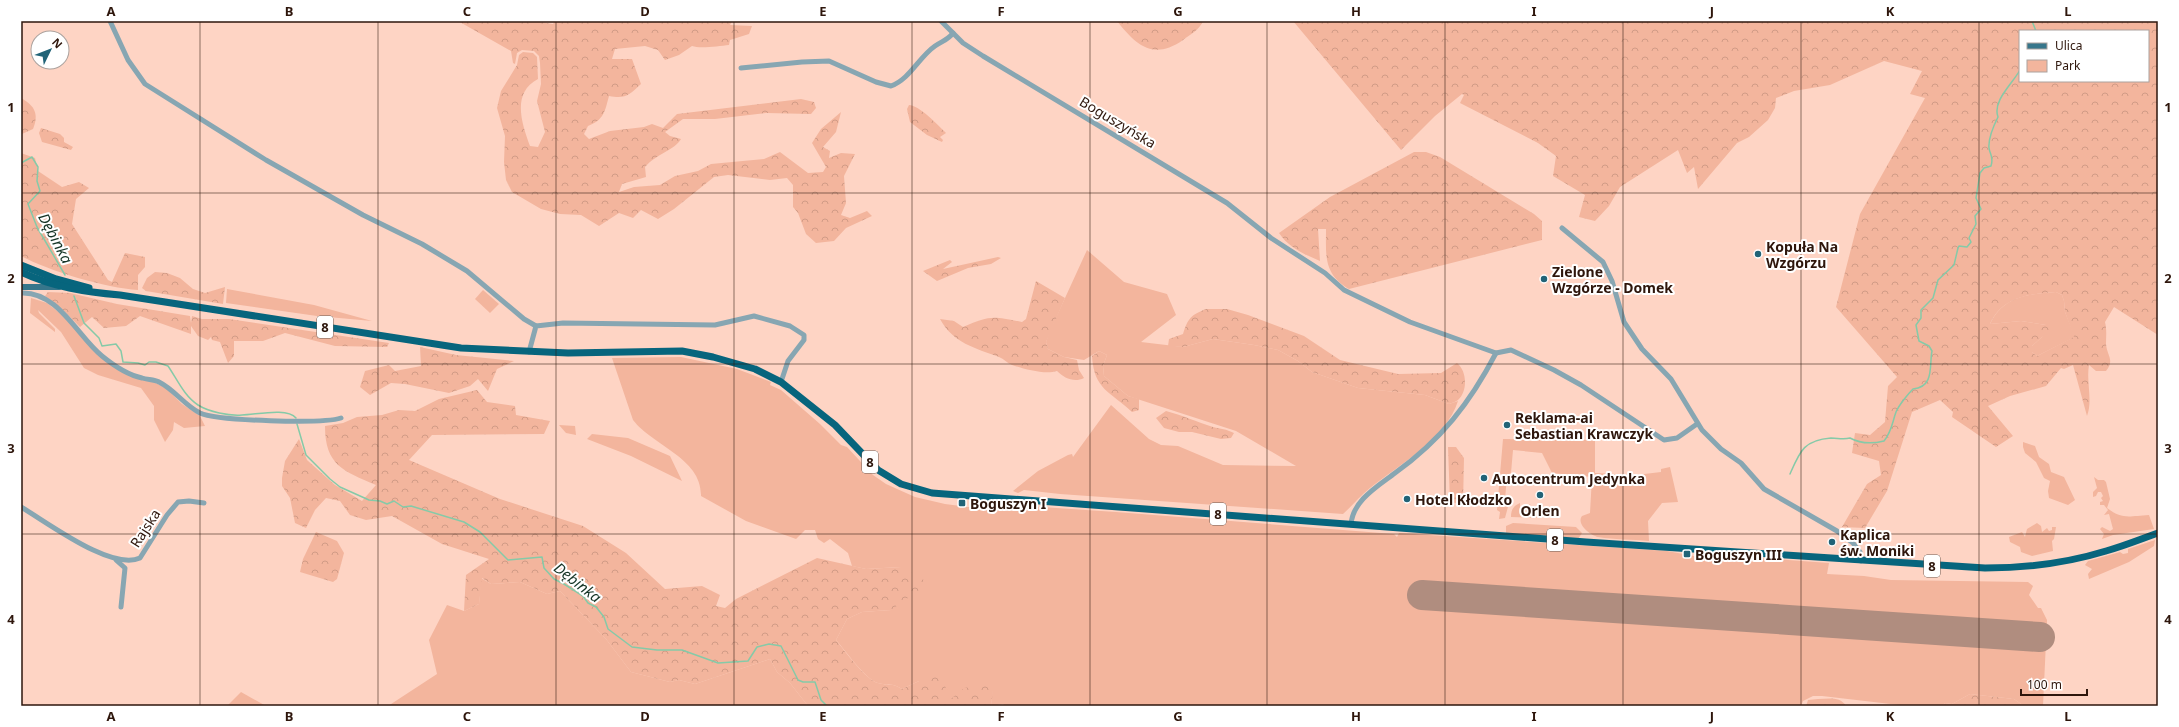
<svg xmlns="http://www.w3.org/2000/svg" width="2179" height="727" font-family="'Noto Sans',sans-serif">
<defs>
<pattern id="forest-crowns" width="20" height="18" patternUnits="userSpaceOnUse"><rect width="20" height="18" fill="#f3b59d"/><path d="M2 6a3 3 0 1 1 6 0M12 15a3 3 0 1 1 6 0" fill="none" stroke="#d19b86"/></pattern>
</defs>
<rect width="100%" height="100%" fill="#fed4c4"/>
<g fill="#f3b59d">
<path d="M 1087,250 L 1124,282 L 1167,294 L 1176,315 L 1141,342 L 1183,347 L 1213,339 L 1254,345 L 1278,350 L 1298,361 L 1312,372 L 1358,388 L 1425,395 L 1449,404 L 1458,401 C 1446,439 1400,464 1370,488 C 1360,496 1352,506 1343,514 L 1060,494 L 1024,490 L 1018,493 L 1013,491 L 1038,471 L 1068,455 L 1072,454 L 1073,457 L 1111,405 L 1149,439 L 1161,445 L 1178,446 L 1223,465 L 1296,466 L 1236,431 L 1128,396 L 1104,376 L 1103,366 L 1107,355 L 1099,351 L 1084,360 L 1064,357 L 1048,349 L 1046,342 L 1049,333 Z"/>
<path d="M 227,289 L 314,305 L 372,321 L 317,316 L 226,303 Z"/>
<path d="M 483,290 L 499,304 L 490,313 L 475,299 Z"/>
<path d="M 2056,292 L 2062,295 L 2064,301 L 2065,312 L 2075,337 L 2037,356 L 2032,352 L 2032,346 L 2042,337 L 2046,325 L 2021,321 L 1990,324 C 2003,296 2028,294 2056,292 Z"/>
<path d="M 31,298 L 47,303 L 61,314 L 114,367 L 156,383 L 167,389 L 182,404 L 200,416 L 205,426 L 184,428 L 174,422 L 173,430 L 165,442 L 154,420 L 154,406 L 141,388 L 98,375 L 84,368 L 61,332 L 38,310 L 39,313 L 55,329 L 55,332 L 30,313 Z"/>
<path d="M 681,357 L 737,369 L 771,382 L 770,385 L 781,390 L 820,424 L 841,445 L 847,447 L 873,475 L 886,484 L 915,497 L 945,504 L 968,507 L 1011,505 L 1116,512 L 1394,534 L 1397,537 L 1399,533 L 1667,551 L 1694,556 L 1763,558 L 1829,563 L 1827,574 L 1864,576 L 1891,580 L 2028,582 L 2033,586 L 2029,595 L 2038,608 L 2041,608 L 2047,620 L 2043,706 L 2024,706 L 2014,699 L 1970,694 L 1952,704 L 1945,703 L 1943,706 L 1908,706 L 1822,696 L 1813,696 L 1803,701 L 1801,706 L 1005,706 L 1003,704 L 991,706 L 993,684 L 952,698 L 919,681 L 902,689 C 890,682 888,686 878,683 C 866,680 845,650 836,640 L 847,619 L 862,612 L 891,610 L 901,567 L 866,569 L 852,566 L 848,553 L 830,539 L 824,543 L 818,539 L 815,530 L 805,530 L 796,539 L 746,521 L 701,496 C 702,458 653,446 633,420 L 612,358 Z"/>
<path d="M 559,425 L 575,426 L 576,435 L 566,433 Z"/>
<path d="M 592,434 L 628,438 L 670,456 L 682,481 L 631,456 L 587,439 Z"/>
<path d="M 1503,439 L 1595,440 L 1595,473 L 1636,475 L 1661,472 L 1661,469 L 1670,467 L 1678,502 L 1662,503 L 1648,521 L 1649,541 C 1632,539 1614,540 1598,537 C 1590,535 1576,524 1582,516 L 1590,513 L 1592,477 L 1552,473 L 1542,453 L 1513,450 L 1511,473 L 1507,475 L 1505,500 L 1509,503 L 1505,518 L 1499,519 L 1500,512 L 1497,510 Z"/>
<path d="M 2023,442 L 2035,446 L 2039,457 L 2049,464 L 2051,472 L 2064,477 L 2075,500 L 2068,505 L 2049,498 L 2048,491 L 2050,481 L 2044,478 L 2036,462 L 2025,453 L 2023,447 Z"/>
<path d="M 2094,477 L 2098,480 L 2104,480 L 2106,482 L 2110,499 L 2107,508 C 2123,520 2129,516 2149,515 L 2154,529 L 2113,535 L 2102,539 L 2104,534 L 2100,529 L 2102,527 L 2110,531 L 2113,529 L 2109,514 L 2104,515 L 2108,510 L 2104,505 L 2100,505 L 2100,502 L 2103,501 L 2101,498 L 2103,496 L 2101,492 L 2098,492 L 2096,496 L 2093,497 L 2093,492 L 2097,488 Z"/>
<path d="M 1520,503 L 1520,507 L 1526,507 L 1530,504 L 1537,518 L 1511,517 C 1511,510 1513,506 1520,503 Z"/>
<path d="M 1513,523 L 1576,527 L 1582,533 L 1578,539 L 1506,533 L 1506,526 Z"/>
<path d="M 2037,523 L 2041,526 L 2042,532 L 2047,528 L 2049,531 L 2052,530 L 2052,527 L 2056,527 L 2054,539 L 2052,541 L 2053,551 L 2032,556 L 2021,552 L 2020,547 L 2010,542 L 2009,537 L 2022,532 L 2025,537 L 2027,529 Z"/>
<path d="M 2155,540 L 2154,546 L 2129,562 L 2089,579 L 2088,574 L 2092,569 L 2085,565 L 2088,561 L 2120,552 L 2123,554 L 2128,553 L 2128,549 Z"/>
<path d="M 481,578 L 491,584 L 520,582 L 547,594 L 560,591 L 606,639 L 631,672 L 670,682 L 679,680 L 695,684 L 770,659 L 777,672 L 790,683 L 808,706 L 388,706 L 437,674 L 429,640 L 447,605 L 464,611 L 479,604 Z"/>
<path d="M 241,692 L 266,706 L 227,706 Z"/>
</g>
<g fill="url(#forest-crowns)" fill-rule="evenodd">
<path d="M 458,21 L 535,21 L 553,24 L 555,21 L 732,21 L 730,25 L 752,26 L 749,34 L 730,40 L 729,45 C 719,46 700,49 692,46 L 679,55 L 665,60 L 658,50 L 645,46 L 615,49 L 612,59 L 632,59 L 641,84 C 629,95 626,99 609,96 C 605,111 604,120 588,126 L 584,134 L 589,139 L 610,131 L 644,127 L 652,124 L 663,128 L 677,114 L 801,99 L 814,102 L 816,108 L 811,114 L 766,113 L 715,119 L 683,119 L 665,132 L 670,136 L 681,139 C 675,150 656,154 645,167 L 646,177 L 622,184 L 619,192 L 634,187 L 660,185 L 675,176 L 698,171 L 711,164 L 764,159 L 780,152 L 808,173 L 823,172 L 826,167 L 812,143 L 821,129 L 841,112 L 836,132 L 823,147 L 830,151 L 829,158 L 841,153 L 855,154 L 844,176 L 846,203 L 841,215 L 850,218 L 867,211 L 872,216 L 846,228 L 834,241 L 816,243 L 806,234 L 798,213 L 793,207 L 793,185 L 787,178 L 770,180 L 728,175 L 714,177 L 674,209 L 658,219 L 641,210 L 633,218 L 619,213 L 599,226 L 581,215 L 560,214 L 541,209 L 512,192 L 506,180 L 504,162 L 505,136 L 497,108 L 501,91 L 517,65 L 519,55 L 523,52 L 533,53 L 537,57 L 538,79 C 511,93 522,124 530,146 L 538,147 L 545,132 L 537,101 L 541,84 L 540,63 L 539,56 L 534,51 L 522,50 L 517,53 L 515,64 L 513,63 L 511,51 Z"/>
<path d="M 1117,21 L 1203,21 C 1199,30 1191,34 1183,40 C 1153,61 1136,45 1117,21 Z"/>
<path d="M 1293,21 L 2158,21 L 2158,335 L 2114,307 L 2105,322 C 2107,330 2106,337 2106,344 C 2107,356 2115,360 2106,371 L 2096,371 L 2089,365 C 2086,382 2093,400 2087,416 L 2073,365 L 2064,369 L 2061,368 L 2046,386 L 2010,396 L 1988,406 L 2013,436 L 1996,447 L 1952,417 L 1953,412 L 1940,400 L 1912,412 L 1887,491 L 1865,528 L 1842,527 L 1867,484 L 1881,475 L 1879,461 L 1852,453 L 1855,433 L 1870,435 L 1885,422 L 1888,386 L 1897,377 L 1836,307 L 1860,214 L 1925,98 L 1910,94 L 1922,71 L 1884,61 L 1830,85 L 1794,91 L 1776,98 L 1775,108 L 1768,120 L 1749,137 L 1737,143 L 1698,189 L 1694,167 L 1687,173 L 1678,150 L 1620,187 L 1609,206 L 1595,221 L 1579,217 L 1585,195 L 1553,176 L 1556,156 L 1538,143 L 1460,103 L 1464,95 L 1462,94 L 1435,116 L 1401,150 ZM 2020,31 L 2148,31 L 2148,81 L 2020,81 ZM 2056,292 L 2062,295 L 2064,301 L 2065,312 L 2074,337 L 2037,356 L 2032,352 L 2032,346 L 2050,330 L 2046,325 L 2021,321 L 1990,324 C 2002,297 2029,294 2056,292 Z"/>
<path d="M 21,98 C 35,106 39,114 33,129 L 22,134 Z"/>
<path d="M 909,105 C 919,105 938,125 946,133 L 940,137 L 943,140 L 942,142 L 927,135 L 910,122 L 907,109 Z"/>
<path d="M 41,128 L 60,134 L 64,138 L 64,142 L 73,147 L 71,150 L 42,142 L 39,133 Z"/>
<path d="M 1414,152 L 1426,152 L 1440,157 L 1534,214 L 1542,221 L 1542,240 L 1349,289 C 1323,274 1326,255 1326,229 L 1318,229 L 1320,261 C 1304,254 1289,248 1279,233 L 1330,197 Z"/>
<path d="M 21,153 L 35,158 L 38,171 L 62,187 L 79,182 L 89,188 L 76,199 L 72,224 L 108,280 L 112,282 L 125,253 L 145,257 L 145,267 L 138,275 L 138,290 C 106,288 49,271 21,256 Z"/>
<path d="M 998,257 L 1001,258 L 991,264 L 968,268 L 937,281 L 923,271 L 950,260 L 952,262 L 943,269 Z"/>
<path d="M 155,272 L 167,273 L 180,278 L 193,289 L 205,293 L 225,287 L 223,304 L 146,291 L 142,288 L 147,278 Z"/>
<path d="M 1036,281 L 1065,298 L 1046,342 L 1048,349 L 1064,357 L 1077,360 L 1079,370 L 1084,378 C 1074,383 1064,378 1057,371 C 1045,375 1024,369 1012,365 C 1007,363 1004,359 999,357 C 975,348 953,343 940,319 L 954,321 L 963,327 C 990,315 993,316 1022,322 L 1026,319 Z"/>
<path d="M 48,292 L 70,293 L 117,304 L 190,316 L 191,323 L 192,316 L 202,319 L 229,319 L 389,343 L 387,347 L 335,346 L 285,333 L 263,341 L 234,341 L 234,356 L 228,363 L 220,342 L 212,340 L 211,337 L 208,340 L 198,336 L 191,326 L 191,334 L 140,316 L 126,326 L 104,328 L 92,317 L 80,327 L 63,310 L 45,296 Z"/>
<path d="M 1206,309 L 1227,309 L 1248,315 L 1304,336 L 1340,360 L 1398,374 L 1441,373 L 1457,363 C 1467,371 1468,391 1458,400 C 1456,402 1451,403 1449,404 L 1425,395 L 1358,388 L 1312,372 L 1298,361 L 1278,350 L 1254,345 L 1213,339 L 1183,347 L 1168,346 L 1169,339 L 1183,334 C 1188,318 1191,315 1206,309 Z"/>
<path d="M 420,347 L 456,355 L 514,361 L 497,369 L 488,391 L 478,379 L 470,386 L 449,393 L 405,384 L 391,383 L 370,395 L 360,387 L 365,371 L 389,365 L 395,371 L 421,366 Z"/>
<path d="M 1099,351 L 1107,355 L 1103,366 L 1104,376 L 1128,396 L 1139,399 L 1139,410 L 1132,412 C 1110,391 1094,390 1092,356 Z"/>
<path d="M 477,390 L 487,402 L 515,406 L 516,415 L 550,421 L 544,434 L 432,435 L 409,460 L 500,499 L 583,526 L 626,553 L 665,589 L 702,586 L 720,595 L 716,606 L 725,608 L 736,599 L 817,558 L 866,569 L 901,567 L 929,583 L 891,610 L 862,612 L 847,619 L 836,640 C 845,651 866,680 878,683 C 888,686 890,682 902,689 L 919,681 L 939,676 L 952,698 L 964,688 L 994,683 L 991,706 L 808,706 L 790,683 L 777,672 L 770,659 L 695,684 L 679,680 L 670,682 L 631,672 L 606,639 L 560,591 L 547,594 L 520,582 L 491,584 L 482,578 L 479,604 L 464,611 L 466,575 L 489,559 L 442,544 L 392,516 L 366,520 L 350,515 L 340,501 L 326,498 L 315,510 L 306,528 L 295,523 L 290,498 L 282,486 L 282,478 L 285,461 L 299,439 L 307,460 L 335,485 L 362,501 L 376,485 C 343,471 325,465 325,426 L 343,423 L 357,417 L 382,415 L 399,410 L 415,411 L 439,399 Z"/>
<path d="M 1166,411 C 1182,415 1197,422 1213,427 C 1221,429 1226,429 1234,433 L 1231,438 L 1221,439 L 1192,432 L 1179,432 L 1164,428 L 1156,418 Z"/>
<path d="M 1448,447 L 1456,447 L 1464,458 L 1463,504 L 1450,502 Z"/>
<path d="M 316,532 L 337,541 L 344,553 L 337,579 L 333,582 L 300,572 L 303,559 Z"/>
<path d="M 1970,694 L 2014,699 L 2024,706 L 1943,706 L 1945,703 L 1952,704 Z"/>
<path d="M 1818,699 C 1828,699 1840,696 1846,706 L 1806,706 L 1808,700 Z"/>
</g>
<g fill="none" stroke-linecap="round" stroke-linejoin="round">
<g stroke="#85caa8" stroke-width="1.5">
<path d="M 2032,21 L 2036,31"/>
<path d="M 21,163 L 32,157 L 38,167 L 37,181 L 40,191 L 28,204 L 37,227 L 65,275"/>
<path d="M 74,296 L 84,323 L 99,338 L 102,346 L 116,344 L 121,351 L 123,362 L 138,363 L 145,365 L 149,362 L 156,362 L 168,366 C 177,379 184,396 198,405 C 209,412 229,416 242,415 C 255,415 287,407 296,418"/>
<path d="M 297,424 L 306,455 L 330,479 L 340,487 L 369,500 L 380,501 L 387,504 L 394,501 L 403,507 L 411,506 L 464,522 L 480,532 L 508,560 L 542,557 L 544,568 L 554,579 L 564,584 L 583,596 L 588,603 L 596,607 L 604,617 L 608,629 L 632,647 L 657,650 L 682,650 L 718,663 L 748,661 L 757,647 L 769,644 L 781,646 L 798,680 L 803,682 L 815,682 L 821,700 L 827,706"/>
<path d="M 1790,474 C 1800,451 1804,440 1831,438 C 1838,438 1843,440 1850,438 C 1861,444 1872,444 1884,441 C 1892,431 1892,423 1896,412 C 1899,405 1908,394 1913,389 C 1935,387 1929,365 1932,351 L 1929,346 L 1919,341 L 1916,325 L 1921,318 L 1921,310 L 1933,298 L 1938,280 L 1954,265 L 1958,248 L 1959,246 L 1967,247 L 1971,242 L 1969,238 L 1976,224 L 1975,216 L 1981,209 L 1976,198 L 1980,173 L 1984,168 L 1991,166 C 1994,157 1990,155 1989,148 C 1988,138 1994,125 1998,117 C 1992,101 2013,83 2020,70"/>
</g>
<path stroke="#b08d7f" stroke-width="30" d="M 1422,595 L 2040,637"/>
<g stroke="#87a6b2" stroke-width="5">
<path d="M 110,21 L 128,60 L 145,84 L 266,160 L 363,215 L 422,244 L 467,271 L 524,319 L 536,326"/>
<path d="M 941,21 L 963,43 L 983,56 L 1227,203 L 1271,238 L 1325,273 L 1344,290 L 1410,322 L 1496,353 L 1511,350 L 1554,370 L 1581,385 L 1664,440 L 1677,438 L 1697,424"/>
<path d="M 741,68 L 802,62 L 829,61 L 876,82 L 891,86 C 910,79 919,57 935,46 C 942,41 948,40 953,33"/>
<path d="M 1562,228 L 1603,262 L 1612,281 L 1624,322 L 1642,349 L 1671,379 L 1702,430 L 1721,449 L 1741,463 L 1764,489 L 1837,531 L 1853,543 L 1860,552 L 1861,561"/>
<path d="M 21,293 C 58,291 78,337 102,356 C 113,365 128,375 142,378 C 148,380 154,379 159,382 C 175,390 184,405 200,413 C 217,421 323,424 341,418"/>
<path d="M 529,352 L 536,326 L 563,323 L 715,325 L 754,316 L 790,326 L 804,335 L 804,340 L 788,361 L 781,382"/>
<path d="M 21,507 C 47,522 111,571 140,558 L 167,515 L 178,502 L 189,501 L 204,503"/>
<path d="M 1351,525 C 1352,501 1378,486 1395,473 C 1441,440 1470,403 1496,353"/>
<path d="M 116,560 L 125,568 L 121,607"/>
</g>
<path stroke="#37768b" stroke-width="6" d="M 21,287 L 59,287"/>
<g stroke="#07657d" stroke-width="7">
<path d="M 21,265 L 56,279 L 89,288"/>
<path d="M 21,272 C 53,287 85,292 120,295 L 461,348 L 568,353 L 682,351 L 713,357 L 755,369 L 781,382 L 835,425 L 878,470 L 901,484 L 932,493 L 1586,542 L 1985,568 C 2026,568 2067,563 2106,551 C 2124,546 2141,539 2158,533"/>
</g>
</g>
<path fill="none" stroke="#2e160c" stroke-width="1" stroke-opacity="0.55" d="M 200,21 L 200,706M 378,21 L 378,706M 556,21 L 556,706M 734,21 L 734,706M 912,21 L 912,706M 1090,21 L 1090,706M 1267,21 L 1267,706M 1445,21 L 1445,706M 1623,21 L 1623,706M 1801,21 L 1801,706M 1979,21 L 1979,706M 21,193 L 2158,193M 21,364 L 2158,364M 21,534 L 2158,534"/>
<g fill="#216377" stroke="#fff" stroke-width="1.5">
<circle cx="1758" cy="254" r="4"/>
<circle cx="1544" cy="279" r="4"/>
<circle cx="1507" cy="425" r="4"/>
<circle cx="1484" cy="478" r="4"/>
<circle cx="1540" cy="495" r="4"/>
<circle cx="1407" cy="499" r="4"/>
<rect x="958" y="499" width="8" height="8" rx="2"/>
<circle cx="1832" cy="542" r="4"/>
<rect x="1683" y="550" width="8" height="8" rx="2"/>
</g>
<g text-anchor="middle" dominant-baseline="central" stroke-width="4" stroke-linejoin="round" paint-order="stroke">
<g fill="#fff" stroke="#6d5c55" stroke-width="1">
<rect x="317" y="316" width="16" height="22" rx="3"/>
<rect x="862" y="451" width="16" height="22" rx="3"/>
<rect x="1210" y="503" width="16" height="22" rx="3"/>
<rect x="1547" y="529" width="16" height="22" rx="3"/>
<rect x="1924" y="555" width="16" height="22" rx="3"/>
</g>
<g font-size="13" font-weight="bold" fill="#2e160c">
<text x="325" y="327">8</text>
<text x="870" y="462">8</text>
<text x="1218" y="514">8</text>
<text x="1555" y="540">8</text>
<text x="1932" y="566">8</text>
</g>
<g font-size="14" fill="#2e160c" stroke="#fff">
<text transform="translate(1118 122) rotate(31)">Boguszyńska</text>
<text transform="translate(145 528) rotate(-57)">Rajska</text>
</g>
<g font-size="14" font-weight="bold" fill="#2e160c" stroke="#fff" text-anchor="start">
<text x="1766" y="246">Kopuła Na<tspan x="1766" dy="16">Wzgórzu</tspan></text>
<text x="1552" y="271">Zielone<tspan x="1552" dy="16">Wzgórze - Domek</tspan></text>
<text x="1515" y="417">Reklama-ai<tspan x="1515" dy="16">Sebastian Krawczyk</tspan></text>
<text x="1492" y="478">Autocentrum Jedynka</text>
<text x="1415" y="499">Hotel Kłodzko</text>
<text x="970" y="503">Boguszyn I</text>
<text x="1540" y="510" text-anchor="middle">Orlen</text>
<text x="1840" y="534">Kaplica<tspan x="1840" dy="16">św. Moniki</tspan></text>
<text x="1695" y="554">Boguszyn III</text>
</g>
<g font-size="15" font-style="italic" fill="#163527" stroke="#fff">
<text transform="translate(56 238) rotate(62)">Dębinka</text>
<text transform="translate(578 582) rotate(38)">Dębinka</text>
</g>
</g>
<rect width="2179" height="727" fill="none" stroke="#ffffff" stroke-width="44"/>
<rect x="2019" y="30" width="130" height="52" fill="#ffffff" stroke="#aba29e"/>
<rect x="2027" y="43" width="20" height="6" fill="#37768b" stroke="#aba29e"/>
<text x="2055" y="50" font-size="12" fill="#2e160c">Ulica</text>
<rect x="2027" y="60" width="20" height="12" fill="#f3b59d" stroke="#aba29e"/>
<text x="2055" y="70" font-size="12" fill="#2e160c">Park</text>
<g transform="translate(50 50) rotate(47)"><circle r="19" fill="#ffffff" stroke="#aba29e"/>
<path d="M0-3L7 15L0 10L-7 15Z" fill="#216377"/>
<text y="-6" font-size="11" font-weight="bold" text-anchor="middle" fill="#2e160c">N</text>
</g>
<path d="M2021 689v6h66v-6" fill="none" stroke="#2e160c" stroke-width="2"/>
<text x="2027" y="689" font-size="12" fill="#2e160c" stroke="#ffffff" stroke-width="3" paint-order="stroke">100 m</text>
<rect x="22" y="22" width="2135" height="683" fill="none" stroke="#2e160c" stroke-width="1.5"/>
<g font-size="13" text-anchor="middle" font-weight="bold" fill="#2e160c">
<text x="111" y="16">A</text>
<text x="289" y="16">B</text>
<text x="467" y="16">C</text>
<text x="645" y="16">D</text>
<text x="823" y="16">E</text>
<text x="1001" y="16">F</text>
<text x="1178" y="16">G</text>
<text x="1356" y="16">H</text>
<text x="1534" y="16">I</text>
<text x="1712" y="16">J</text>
<text x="1890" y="16">K</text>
<text x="2068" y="16">L</text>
<text x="11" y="112">1</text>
<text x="2168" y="112">1</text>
<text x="11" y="283">2</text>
<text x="2168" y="283">2</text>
<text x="11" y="453">3</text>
<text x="2168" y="453">3</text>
<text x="11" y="624">4</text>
<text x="2168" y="624">4</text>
<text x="111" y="721">A</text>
<text x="289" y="721">B</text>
<text x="467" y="721">C</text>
<text x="645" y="721">D</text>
<text x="823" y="721">E</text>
<text x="1001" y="721">F</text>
<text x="1178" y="721">G</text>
<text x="1356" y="721">H</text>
<text x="1534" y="721">I</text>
<text x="1712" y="721">J</text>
<text x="1890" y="721">K</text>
<text x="2068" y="721">L</text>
</g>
</svg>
